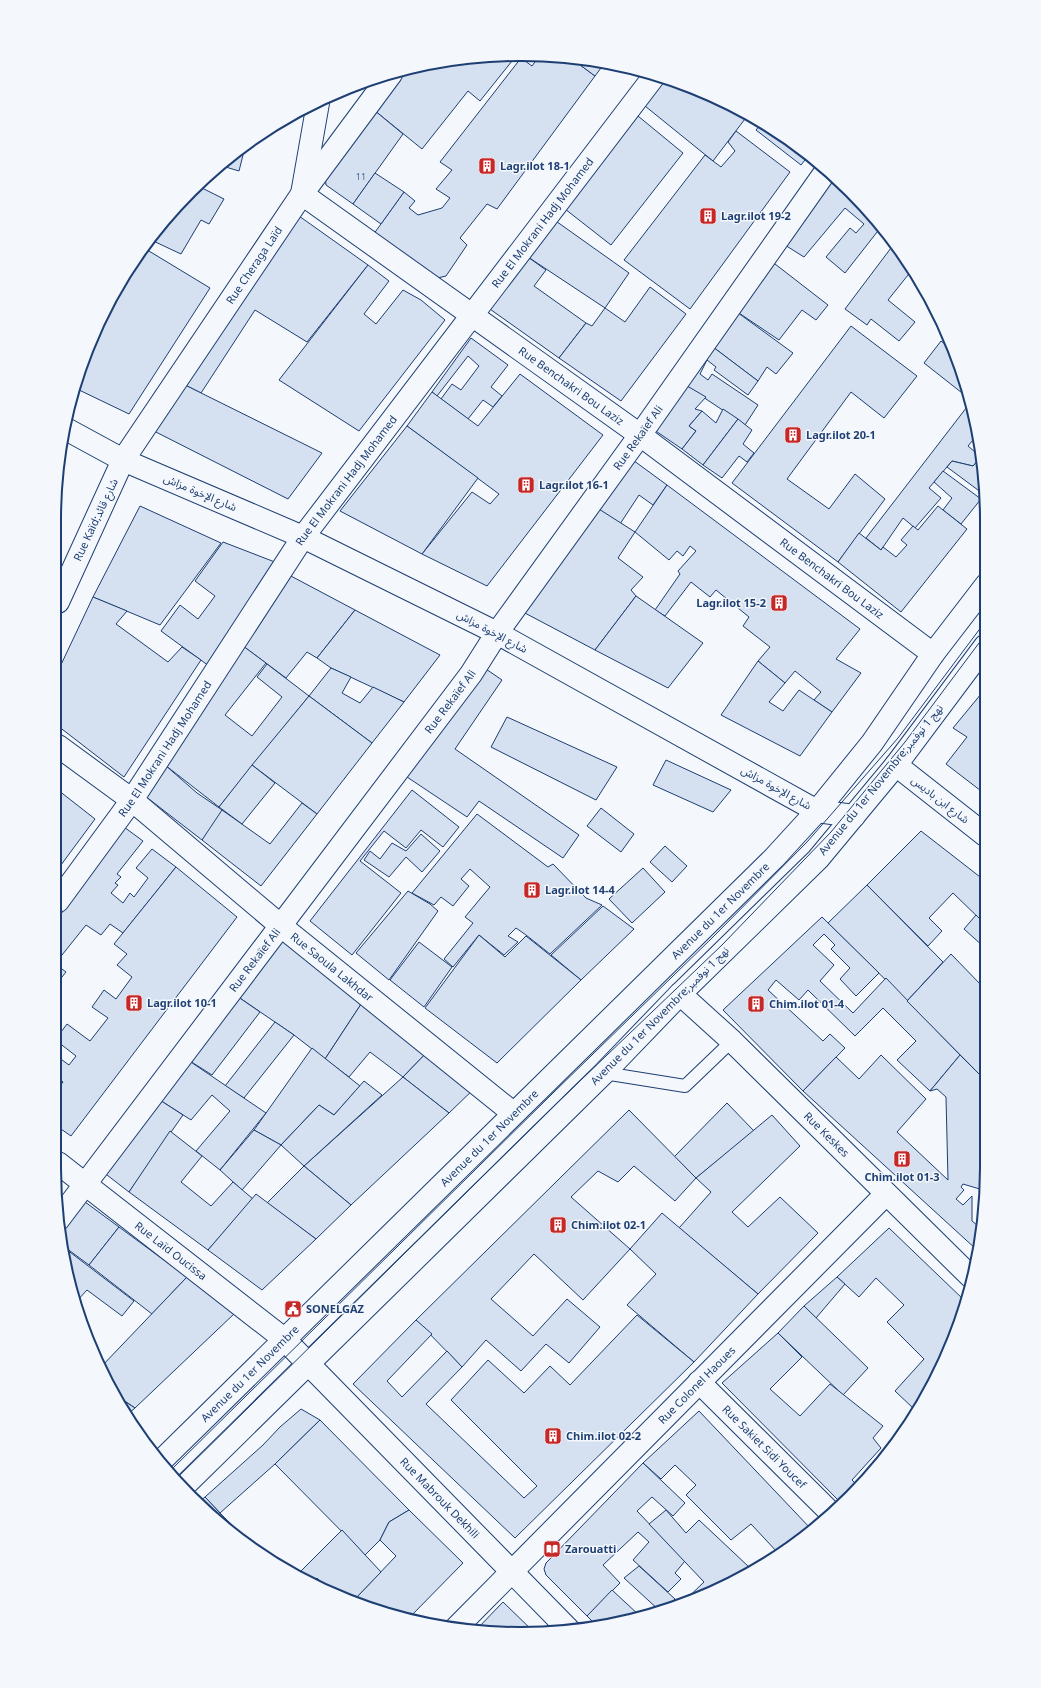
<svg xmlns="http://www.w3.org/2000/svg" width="1041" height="1688" font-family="Georgia,'Noto Sans Arabic',serif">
<rect width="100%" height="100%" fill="#f4f7fb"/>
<g fill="#d5e0f0" stroke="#1d3f73">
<path d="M 540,55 L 551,55 L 572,59 L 595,76 L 497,209 L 487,204 L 460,238 L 467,245 L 446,276 L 433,279 L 373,235 L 404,192 L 415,201 L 409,208 L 418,215 L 442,208 L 450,198 L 436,189 L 452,170 L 440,162 L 521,58 L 532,66 Z"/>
<path d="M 507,56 L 512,61 L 480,101 L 468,91 L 422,149 L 374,110 L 402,71 L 459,58 Z"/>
<path d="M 572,59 L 604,64 L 595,76 Z"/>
<path d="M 665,79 L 727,102 L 748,115 L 713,161 L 645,106 Z"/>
<path d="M 374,110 L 403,134 L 353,204 L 326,185 L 325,177 Z"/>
<path d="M 638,116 L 683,153 L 611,245 L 565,209 Z"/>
<path d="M 761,124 L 809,155 L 801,165 L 756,130 Z"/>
<path d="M 736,131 L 790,172 L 690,309 L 624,260 L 705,155 L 721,167 L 735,151 L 728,142 Z"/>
<path d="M 245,147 L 239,171 L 219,165 Z"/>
<path d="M 826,171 L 871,213 L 881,227 L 845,273 L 826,257 L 850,228 L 856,233 L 864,224 L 845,208 L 804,257 L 777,240 Z"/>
<path d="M 375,173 L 404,192 L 381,224 L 353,204 Z"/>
<path d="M 198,186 L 224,199 L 209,224 L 201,220 L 181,254 L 149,239 Z"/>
<path d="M 299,216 L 368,265 L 307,342 L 255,310 L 201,393 L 181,383 Z"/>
<path d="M 553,219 L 629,273 L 605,308 L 525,255 Z"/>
<path d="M 894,244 L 912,270 L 888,300 L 915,322 L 899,341 L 871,319 L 867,325 L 845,309 Z"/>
<path d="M 144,248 L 210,288 L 129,414 L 77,389 L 89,344 Z"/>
<path d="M 525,255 L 546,270 L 534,286 L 586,323 L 559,358 L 487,307 Z"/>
<path d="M 766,257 L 828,305 L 816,320 L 802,310 L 779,340 L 730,307 Z"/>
<path d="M 368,265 L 389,281 L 364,314 L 376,324 L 403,290 L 421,300 L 445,320 L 359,431 L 279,380 Z"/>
<path d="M 650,287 L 686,314 L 621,401 L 559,358 L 586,323 L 592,326 L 605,308 L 625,322 Z"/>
<path d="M 730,307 L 793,353 L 776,374 L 767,367 L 758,381 L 709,344 Z"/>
<path d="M 851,326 L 917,376 L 884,418 L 851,392 L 787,479 L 829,509 L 855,474 L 885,499 L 838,562 L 732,483 Z"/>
<path d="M 471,338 L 508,365 L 491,387 L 502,396 L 493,407 L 483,400 L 468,419 L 441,399 L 452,384 L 461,390 L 479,366 L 468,356 L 437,396 L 432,392 Z"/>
<path d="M 941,341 L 949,347 L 971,400 L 924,363 Z"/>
<path d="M 709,344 L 758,381 L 748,395 L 714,370 L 716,367 L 707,360 L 700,374 L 708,380 L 712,374 L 758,405 L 745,425 L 682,383 Z"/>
<path d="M 520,374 L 603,435 L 487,586 L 422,554 L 472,492 L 490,504 L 499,494 L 407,426 L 432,392 L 478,426 Z"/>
<path d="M 181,383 L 322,453 L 288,499 L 146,427 Z"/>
<path d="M 682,383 L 706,397 L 695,409 L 702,411 L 689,426 L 696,431 L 682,449 L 650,427 Z"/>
<path d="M 970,403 L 972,404 L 977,435 L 968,446 L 981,457 L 973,466 L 952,461 L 929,488 L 941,498 L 915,528 L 903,518 L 881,550 L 866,538 Z"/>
<path d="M 723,409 L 738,419 L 703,465 L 682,449 L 696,431 L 689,426 L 702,411 L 716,423 Z"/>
<path d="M 738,419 L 752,430 L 743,444 L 754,453 L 747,462 L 739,456 L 722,478 L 703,465 Z"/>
<path d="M 407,426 L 478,478 L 422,554 L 340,511 Z"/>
<path d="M 626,455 L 667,485 L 653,505 L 639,495 L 620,524 L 591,504 Z"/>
<path d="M 981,457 L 986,490 L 986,496 L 947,467 L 952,461 L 973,466 Z"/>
<path d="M 943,471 L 981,499 L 961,524 L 943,510 L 952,498 L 934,482 Z"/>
<path d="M 667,485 L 860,629 L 836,659 L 861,673 L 832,712 L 814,700 L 821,692 L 795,671 L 785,683 L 758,661 L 770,647 L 743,626 L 749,617 L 716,590 L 710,597 L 691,582 L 665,616 L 655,610 L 680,574 L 678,571 L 696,551 L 690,546 L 683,556 L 677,551 L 669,560 L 635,532 Z"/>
<path d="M 591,504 L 635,532 L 618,558 L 643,577 L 631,590 L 636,596 L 595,650 L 523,612 Z"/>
<path d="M 140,506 L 221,543 L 160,625 L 93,597 Z"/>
<path d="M 938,506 L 967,529 L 901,612 L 838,562 L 859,533 L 881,550 L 883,547 L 896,557 L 907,545 L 901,540 L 913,526 L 918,530 Z"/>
<path d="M 223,542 L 280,564 L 209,666 L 161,631 L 180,605 L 198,619 L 215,596 L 195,581 Z"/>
<path d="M 289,575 L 355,610 L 317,658 L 307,652 L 286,678 L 243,646 Z"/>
<path d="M 636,596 L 703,643 L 668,688 L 595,650 Z"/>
<path d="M 93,597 L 127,611 L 116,624 L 168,662 L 182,647 L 201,660 L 124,777 L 58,726 L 58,671 Z"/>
<path d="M 355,610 L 440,655 L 404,702 L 331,668 L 317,658 Z"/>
<path d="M 243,646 L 266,663 L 225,715 L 252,736 L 282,697 L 257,677 L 267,664 L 309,696 L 219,807 L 165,765 Z"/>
<path d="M 758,661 L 785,683 L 769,702 L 783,711 L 799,690 L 832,712 L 800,756 L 721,715 Z"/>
<path d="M 483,667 L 502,680 L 455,749 L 579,835 L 563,858 L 479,801 L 467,817 L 407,777 Z"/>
<path d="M 331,668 L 351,677 L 342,693 L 360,703 L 373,687 L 404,702 L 372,743 L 309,696 Z"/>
<path d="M 981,694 L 985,698 L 985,794 L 946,764 L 967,737 L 953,728 Z"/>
<path d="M 309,696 L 372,743 L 317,814 L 252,765 Z"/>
<path d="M 507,717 L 617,767 L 596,800 L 491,747 Z"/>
<path d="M 666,760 L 731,790 L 713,812 L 653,785 Z"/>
<path d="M 165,765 L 197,793 L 225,812 L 202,840 L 145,796 Z"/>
<path d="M 252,765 L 275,783 L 242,824 L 219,807 Z"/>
<path d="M 58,790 L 95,819 L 58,869 Z"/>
<path d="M 412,790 L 459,827 L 443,847 L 421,830 L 406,848 L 384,831 L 360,861 L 401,893 L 352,955 L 310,921 Z"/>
<path d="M 302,803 L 317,814 L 261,886 L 202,840 L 222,810 L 270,844 Z"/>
<path d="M 601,808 L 634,834 L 621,852 L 587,826 Z"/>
<path d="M 477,814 L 548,867 L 553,864 L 586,898 L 602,905 L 550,954 L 526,935 L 516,928 L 508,936 L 518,942 L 504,955 L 479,935 L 453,967 L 444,959 L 473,923 L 465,917 L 490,887 L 470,869 L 461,879 L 469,886 L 453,906 L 441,897 L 434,905 L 412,893 Z"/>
<path d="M 124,827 L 143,841 L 117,874 L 121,877 L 115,883 L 118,885 L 111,893 L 123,903 L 130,893 L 134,897 L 148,878 L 136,868 L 152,849 L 176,867 L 123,933 L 110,924 L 101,935 L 86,925 L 58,960 L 58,918 Z"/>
<path d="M 921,831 L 984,880 L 984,923 L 953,893 L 929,918 L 942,931 L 928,946 L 867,885 Z"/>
<path d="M 421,834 L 440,851 L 422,872 L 406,857 L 389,877 L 364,860 L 370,851 L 380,859 L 392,843 L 406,851 Z"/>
<path d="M 665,846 L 687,866 L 672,882 L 650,862 Z"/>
<path d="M 176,867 L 237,917 L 71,1136 L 58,1127 L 58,1089 L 63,1082 L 58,1077 L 58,1057 L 69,1065 L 76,1056 L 58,1042 L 58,1036 L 67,1024 L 90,1041 L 108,1018 L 92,1007 L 104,990 L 116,999 L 132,977 L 117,965 L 127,954 L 114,944 Z"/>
<path d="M 643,868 L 665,892 L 632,923 L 609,899 Z"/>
<path d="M 867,885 L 943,962 L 907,1001 L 828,923 Z"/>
<path d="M 408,891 L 430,904 L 438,911 L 389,980 L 356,953 Z"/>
<path d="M 603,906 L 634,929 L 581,980 L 551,955 Z"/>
<path d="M 976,915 L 984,923 L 984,947 L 964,929 Z"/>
<path d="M 822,917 L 879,973 L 856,996 L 840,979 L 850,968 L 831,949 L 835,945 L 824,934 L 813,945 L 834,965 L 820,981 L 853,1013 L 886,978 L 960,1055 L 930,1091 L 897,1060 L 916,1041 L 883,1008 L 855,1036 L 808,990 L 799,1000 L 776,980 L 768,990 L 823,1041 L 830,1034 L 845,1048 L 803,1091 L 723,1010 Z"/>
<path d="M 281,926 L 367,995 L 325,1059 L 294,1035 L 231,992 Z"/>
<path d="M 479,935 L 505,957 L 526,936 L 581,980 L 497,1063 L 425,1008 Z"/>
<path d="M 419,942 L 452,967 L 424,1007 L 390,980 Z"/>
<path d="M 951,954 L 984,988 L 984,1079 L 907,1001 Z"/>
<path d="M 58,966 L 66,972 L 58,982 Z"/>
<path d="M 231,992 L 260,1012 L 212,1075 L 182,1056 Z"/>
<path d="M 367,995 L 432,1047 L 403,1077 L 370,1052 L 349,1077 L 325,1059 Z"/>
<path d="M 275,1022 L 294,1035 L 244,1098 L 225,1086 Z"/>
<path d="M 432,1047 L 478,1085 L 449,1113 L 403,1077 Z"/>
<path d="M 312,1048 L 360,1086 L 334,1115 L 319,1105 L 281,1145 L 254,1130 Z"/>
<path d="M 881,1055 L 926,1099 L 897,1132 L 948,1180 L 946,1097 L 937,1089 L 930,1091 L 960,1055 L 984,1079 L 983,1141 L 981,1149 L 983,1169 L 983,1190 L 963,1184 L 961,1187 L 964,1190 L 956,1199 L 963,1205 L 972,1196 L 972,1221 L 983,1230 L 977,1250 L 803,1091 L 836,1057 L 859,1079 Z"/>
<path d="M 182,1056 L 266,1113 L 220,1170 L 196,1151 L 230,1111 L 212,1095 L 191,1120 L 152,1095 Z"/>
<path d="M 403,1077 L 449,1113 L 351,1205 L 304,1166 Z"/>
<path d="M 364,1081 L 382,1095 L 304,1166 L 281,1145 L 319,1105 L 334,1115 Z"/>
<path d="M 152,1095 L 183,1115 L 129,1192 L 98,1168 Z"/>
<path d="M 727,1103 L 754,1131 L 696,1178 L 674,1157 Z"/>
<path d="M 629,1110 L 696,1178 L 675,1201 L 634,1166 L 618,1182 L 598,1171 L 571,1197 L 630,1249 L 583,1300 L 534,1254 L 491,1299 L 533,1336 L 567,1299 L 600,1327 L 569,1363 L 546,1344 L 521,1371 L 486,1340 L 462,1367 L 416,1320 Z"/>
<path d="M 772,1115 L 800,1146 L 732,1212 L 748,1227 L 780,1197 L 818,1233 L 758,1294 L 679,1228 L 711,1192 L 696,1178 Z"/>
<path d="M 254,1130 L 281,1145 L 242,1190 L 220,1170 Z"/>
<path d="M 170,1131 L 202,1156 L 181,1182 L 211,1206 L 233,1182 L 253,1199 L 208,1250 L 129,1192 Z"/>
<path d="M 304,1166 L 351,1205 L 316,1239 L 267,1203 Z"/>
<path d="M 256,1194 L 316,1239 L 262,1290 L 208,1250 Z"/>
<path d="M 77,1196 L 119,1227 L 89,1265 L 62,1245 L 58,1229 Z"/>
<path d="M 662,1213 L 758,1294 L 694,1362 L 627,1305 L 656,1274 L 630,1249 Z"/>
<path d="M 119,1227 L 187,1277 L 152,1314 L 89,1265 Z"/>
<path d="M 889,1228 L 964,1300 L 952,1346 L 920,1401 L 913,1408 L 895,1391 L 924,1359 L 887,1322 L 904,1305 L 876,1278 L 859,1297 L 837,1277 Z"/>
<path d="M 62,1246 L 134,1301 L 122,1316 L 87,1290 L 75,1303 Z"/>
<path d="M 187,1277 L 235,1313 L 135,1408 L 116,1395 L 100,1368 Z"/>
<path d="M 837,1277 L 845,1284 L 816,1318 L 804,1306 Z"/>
<path d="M 804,1306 L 868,1368 L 843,1395 L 778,1333 Z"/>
<path d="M 637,1315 L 694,1362 L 515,1538 L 353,1384 L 416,1320 L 432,1334 L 387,1381 L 402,1397 L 447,1351 L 462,1367 L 426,1404 L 524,1498 L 537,1486 L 451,1400 L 488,1360 L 524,1393 L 550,1366 L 570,1385 Z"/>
<path d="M 778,1333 L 802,1357 L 770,1389 L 800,1416 L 830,1384 L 883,1426 L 873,1438 L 881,1448 L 852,1480 L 857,1485 L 840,1502 L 722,1383 Z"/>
<path d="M 115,1395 L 135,1408 L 127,1415 Z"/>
<path d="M 301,1409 L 320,1420 L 275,1464 L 220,1513 L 205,1497 L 263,1445 L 280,1427 Z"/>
<path d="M 699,1411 L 812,1530 L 804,1538 L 779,1554 L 751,1524 L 731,1540 L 686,1495 L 696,1485 L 675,1465 L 661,1479 L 643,1463 Z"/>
<path d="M 320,1420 L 409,1510 L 389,1522 L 380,1540 L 365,1555 L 275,1464 Z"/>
<path d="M 643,1463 L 685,1503 L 673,1516 L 652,1497 L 637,1511 L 685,1561 L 675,1573 L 681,1579 L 668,1592 L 633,1560 L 649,1542 L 638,1532 L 603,1565 L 620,1583 L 587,1616 L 546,1575 L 544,1569 L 546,1563 Z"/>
<path d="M 205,1497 L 220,1513 L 262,1556 L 198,1503 Z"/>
<path d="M 409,1510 L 463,1563 L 408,1619 L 371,1609 L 353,1601 L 396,1556 L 380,1540 L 389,1522 Z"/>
<path d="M 666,1510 L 686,1533 L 699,1520 L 749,1567 L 739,1578 L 727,1586 L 679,1606 L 704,1582 L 649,1524 Z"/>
<path d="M 342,1530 L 381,1572 L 353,1601 L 327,1588 L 317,1578 L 314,1581 L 298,1574 Z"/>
<path d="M 639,1566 L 675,1599 L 664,1611 L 661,1612 L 624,1578 Z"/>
<path d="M 612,1590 L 640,1616 L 597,1626 L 587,1616 Z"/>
<path d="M 503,1602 L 535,1633 L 520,1634 L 476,1630 Z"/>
<path d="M 655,1606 L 661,1612 L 644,1615 Z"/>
</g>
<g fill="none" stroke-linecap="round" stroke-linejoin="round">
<defs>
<path id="lane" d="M 604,1073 L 685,1086 L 732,1041"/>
<g id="street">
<path id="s1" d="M 318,103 L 302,194 L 640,435 L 933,654"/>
<path d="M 66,429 L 123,460 L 303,537 L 497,633 L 817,811 L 854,816"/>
<path id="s2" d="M 58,746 L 132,800 L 281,926 L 513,1113"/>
<path id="s3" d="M 58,901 L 132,800 L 303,537 L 655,75"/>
<path id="s4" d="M 680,994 L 732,1041 L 970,1276"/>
<path id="s5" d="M 58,1163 L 284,1339 L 570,1631"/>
<path id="s6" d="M 58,1220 L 471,674 L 497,633 L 640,435 L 826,171"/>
<path id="s7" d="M 699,1382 L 830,1512"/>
<path id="s8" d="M 456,1628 L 886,1194"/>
</g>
<g id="secondary">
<path id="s9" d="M 58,602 L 123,460 L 302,194 L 391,74"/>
<path d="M 896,765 L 985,835"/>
</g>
<g id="primary">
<path id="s10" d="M 160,1462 L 774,858 L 817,811 L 872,743 L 933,654 L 986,585"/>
<path d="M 182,1488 L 604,1073 L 680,994 L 818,859 L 896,765 L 985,646"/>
</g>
</defs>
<use href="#lane" stroke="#1d3f73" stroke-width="14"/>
<use href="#street" stroke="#1d3f73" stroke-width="24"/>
<use href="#secondary" stroke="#1d3f73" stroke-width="24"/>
<use href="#primary" stroke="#1d3f73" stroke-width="24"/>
<use href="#lane" stroke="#f4f7fb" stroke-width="12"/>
<use href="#street" stroke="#f4f7fb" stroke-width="22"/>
<use href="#secondary" stroke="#f4f7fb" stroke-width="22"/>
<use href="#primary" stroke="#f4f7fb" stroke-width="22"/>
<g stroke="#1d3f73" stroke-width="1">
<path d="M 169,1472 L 552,1094 L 713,937 L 807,842 L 898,738 L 985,622"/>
<path d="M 175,1480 L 559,1101 L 722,945 L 831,832 L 905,742 L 985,635"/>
</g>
</g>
<defs>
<symbol id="building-square" viewBox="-11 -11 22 22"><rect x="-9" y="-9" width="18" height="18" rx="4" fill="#c62828" stroke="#f4f7fb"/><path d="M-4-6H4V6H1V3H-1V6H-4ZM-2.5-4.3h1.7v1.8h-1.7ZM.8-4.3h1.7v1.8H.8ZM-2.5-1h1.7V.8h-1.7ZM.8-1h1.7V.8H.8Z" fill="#fff"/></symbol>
<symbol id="civic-square" viewBox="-11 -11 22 22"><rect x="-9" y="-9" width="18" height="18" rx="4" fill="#c62828" stroke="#f4f7fb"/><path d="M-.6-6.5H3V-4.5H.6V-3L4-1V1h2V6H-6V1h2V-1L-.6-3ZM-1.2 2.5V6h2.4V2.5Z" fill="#fff"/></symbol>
<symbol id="library-square" viewBox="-11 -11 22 22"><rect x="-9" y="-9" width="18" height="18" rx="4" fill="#c62828" stroke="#f4f7fb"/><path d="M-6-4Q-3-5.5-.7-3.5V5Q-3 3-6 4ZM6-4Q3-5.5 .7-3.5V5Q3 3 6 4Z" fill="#fff"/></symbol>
</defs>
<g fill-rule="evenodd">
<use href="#building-square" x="477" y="156" width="20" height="20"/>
<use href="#building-square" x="698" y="206" width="20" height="20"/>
<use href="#building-square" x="783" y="425" width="20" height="20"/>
<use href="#building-square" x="516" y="475" width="20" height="20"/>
<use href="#building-square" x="769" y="593" width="20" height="20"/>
<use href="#building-square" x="522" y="880" width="20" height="20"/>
<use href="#building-square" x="124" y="993" width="20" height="20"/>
<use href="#building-square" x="746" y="994" width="20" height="20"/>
<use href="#building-square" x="892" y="1149" width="20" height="20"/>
<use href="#building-square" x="548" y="1215" width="20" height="20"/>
<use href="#civic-square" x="283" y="1299" width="20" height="20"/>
<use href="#building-square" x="543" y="1426" width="20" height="20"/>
<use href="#library-square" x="542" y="1539" width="20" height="20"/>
</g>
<g text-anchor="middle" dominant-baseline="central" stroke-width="3" stroke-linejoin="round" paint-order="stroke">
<g font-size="9" fill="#4b6792">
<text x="361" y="177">11</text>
</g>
<g font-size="11" font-weight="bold" fill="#1d3f73" stroke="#f4f7fb" text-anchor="start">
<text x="500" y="166">Lagr.ilot 18-1</text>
<text x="721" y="216">Lagr.ilot 19-2</text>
<text x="806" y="435">Lagr.ilot 20-1</text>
<text x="539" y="485">Lagr.ilot 16-1</text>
<text x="766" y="603" text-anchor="end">Lagr.ilot 15-2</text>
<text x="545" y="890">Lagr.ilot 14-4</text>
<text x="147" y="1003">Lagr.ilot 10-1</text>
<text x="769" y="1004">Chim.ilot 01-4</text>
<text x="902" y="1177" text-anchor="middle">Chim.ilot 01-3</text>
<text x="571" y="1225">Chim.ilot 02-1</text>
<text x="306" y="1309">SONELGAZ</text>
<text x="566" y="1436">Chim.ilot 02-2</text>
<text x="565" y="1549">Zarouatti</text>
</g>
<g font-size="11" fill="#1d3f73" stroke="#f4f7fb">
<text stroke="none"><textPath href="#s3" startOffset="834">Rue El Mokrani Hadj Mohamed</textPath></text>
<text stroke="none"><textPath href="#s9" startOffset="391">Rue Cheraga Laïd</textPath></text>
<text stroke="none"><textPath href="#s1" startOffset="423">Rue Benchakri Bou Laziz</textPath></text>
<text stroke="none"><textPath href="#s6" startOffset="974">Rue Rekaïef Ali</textPath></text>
<text stroke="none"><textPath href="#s3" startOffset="510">Rue El Mokrani Hadj Mohamed</textPath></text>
<text transform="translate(200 493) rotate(23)">شارع الإخوة مزاش</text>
<text transform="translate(96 520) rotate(-65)">Rue Kaïd;شارع قائد</text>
<text stroke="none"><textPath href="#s1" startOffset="747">Rue Benchakri Bou Laziz</textPath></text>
<text transform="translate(492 632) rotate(28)">شارع الإخوة مزاش</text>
<text stroke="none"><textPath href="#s6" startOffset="650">Rue Rekaïef Ali</textPath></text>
<text stroke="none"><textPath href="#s3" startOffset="186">Rue El Mokrani Hadj Mohamed</textPath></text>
<text transform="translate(881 780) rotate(-51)">Avenue du 1er Novembre;نهج 1 نوفمبر</text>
<text transform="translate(776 788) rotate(29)">شارع الإخوة مزاش</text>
<text transform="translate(940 800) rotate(38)">شارع ابن باديس</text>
<text stroke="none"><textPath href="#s10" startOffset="786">Avenue du 1er Novembre</textPath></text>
<text stroke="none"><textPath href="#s6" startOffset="326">Rue Rekaïef Ali</textPath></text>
<text stroke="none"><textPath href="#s2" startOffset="352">Rue Saoula Lakhdar</textPath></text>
<text transform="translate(660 1016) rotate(-45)">Avenue du 1er Novembre;نهج 1 نوفمبر</text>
<text stroke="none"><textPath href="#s4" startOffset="203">Rue Keskes</textPath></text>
<text stroke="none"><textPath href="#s10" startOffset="462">Avenue du 1er Novembre</textPath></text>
<text stroke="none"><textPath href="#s5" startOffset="143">Rue Laïd Oucissa</textPath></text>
<text stroke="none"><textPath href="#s10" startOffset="126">Avenue du 1er Novembre</textPath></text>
<text stroke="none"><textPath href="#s8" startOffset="342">Rue Colonel Haoues</textPath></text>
<text stroke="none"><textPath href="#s7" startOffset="92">Rue Sakiet Sidi Youcef</textPath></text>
<text stroke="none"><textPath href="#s5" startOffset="509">Rue Mabrouk Dekhili</textPath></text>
</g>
</g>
<path d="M0 0H1041V1688H0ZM520 61H521A459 459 0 0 1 980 520V1168A459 459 0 0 1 521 1627H520A459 459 0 0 1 61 1168V520A459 459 0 0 1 520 61Z" fill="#f4f7fb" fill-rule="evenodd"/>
<path fill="none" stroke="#1d3f73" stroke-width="2" d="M520 61H521A459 459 0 0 1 980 520V1168A459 459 0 0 1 521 1627H520A459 459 0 0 1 61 1168V520A459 459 0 0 1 520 61Z"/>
</svg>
